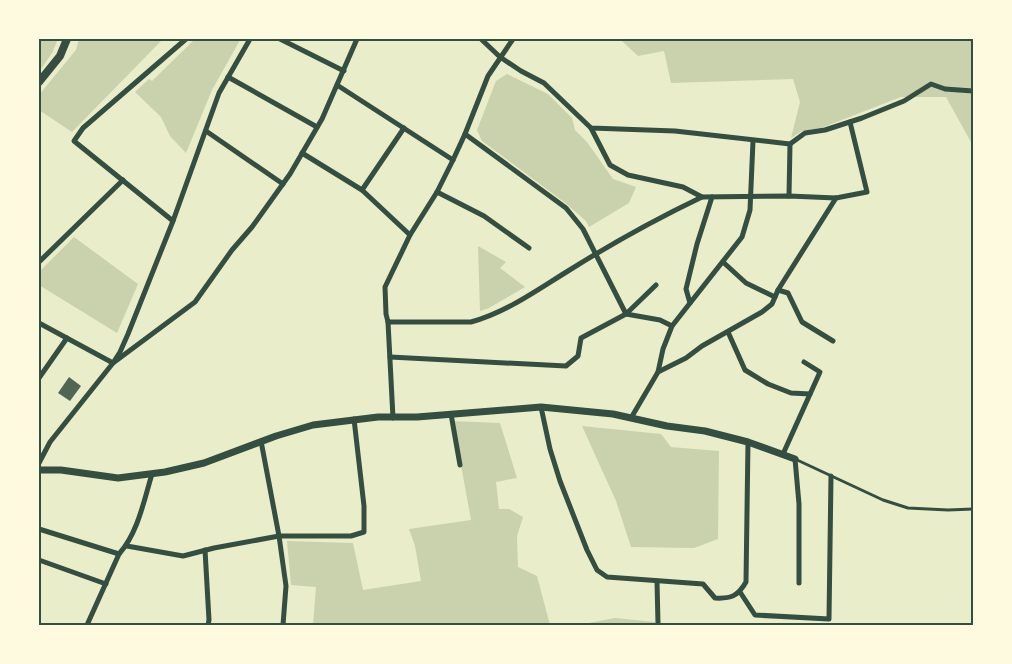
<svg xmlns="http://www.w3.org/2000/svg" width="1012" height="664" font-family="'Titillium Web',sans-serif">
<rect width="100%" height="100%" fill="#e9edc9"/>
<g fill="#cad2ad">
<path d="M 39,39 L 58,39 L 52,53 L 39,72 Z"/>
<path d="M 79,39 L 163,39 L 72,132 L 39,110 L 39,95 L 76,50 Z"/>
<path d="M 195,39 L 239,39 L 240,40 L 212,90 L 186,153 L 170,136 L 161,117 L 135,92 L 149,79 L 152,81 Z"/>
<path d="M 620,39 L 973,39 L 973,143 L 972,144 L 946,97 L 901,97 L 821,128 L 802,131 L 791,138 L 800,102 L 793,79 L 671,83 L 664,51 L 638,56 Z"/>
<path d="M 507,74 L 548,94 L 572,118 L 575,130 L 587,142 L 613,179 L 636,187 L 629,203 L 589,227 L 586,221 L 564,202 L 482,141 L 477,130 L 496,81 Z"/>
<path d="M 74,237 L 138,284 L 117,333 L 39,285 L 39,272 Z"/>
<path d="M 478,246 L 506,262 L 500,268 L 525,287 L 489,308 L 480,311 Z"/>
<path d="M 453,421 L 500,423 L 517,478 L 496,482 L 499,509 L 509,509 L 523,517 L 517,536 L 518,567 L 537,576 L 550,625 L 313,625 L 316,587 L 291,585 L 287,541 L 353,543 L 363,590 L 421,581 L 415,546 L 409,529 L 471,520 Z"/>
<path d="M 582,426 L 661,434 L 671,447 L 719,451 L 718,539 L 694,548 L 631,547 L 616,501 Z"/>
<path d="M 615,618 L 655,622 L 655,625 L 578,625 Z"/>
</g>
<path fill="#4f6655" d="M 69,377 L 81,386 L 70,401 L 58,393 Z"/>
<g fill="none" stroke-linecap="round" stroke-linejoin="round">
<path stroke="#344e41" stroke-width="3" d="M 795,459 L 883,500 L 908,508 L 948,510 L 973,509"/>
<g stroke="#344e41" stroke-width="5">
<path d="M 280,39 L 344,71"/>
<path d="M 481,39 L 500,57 L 521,71 L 544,83 L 591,128 L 675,131 L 790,144"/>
<path d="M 228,77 L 317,127"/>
<path d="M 337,85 L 453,160"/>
<path d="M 591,128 L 610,165 L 628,175 L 683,187 L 702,197 L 789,196 L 836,198 L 867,192 L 850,122"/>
<path d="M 206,131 L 283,184"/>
<path d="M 465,134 L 566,208 L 583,229 L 626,314 L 660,320 L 672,326"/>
<path d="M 790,144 L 805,133 L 825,130 L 862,118 L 904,101 L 931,84 L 945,89 L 973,91"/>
<path d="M 302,153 L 362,190 L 410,235"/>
<path d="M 362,190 L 404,128"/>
<path d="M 437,192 L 484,216 L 529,248"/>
<path d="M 789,196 L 790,144"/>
<path d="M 173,221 L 74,141 L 83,128 L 186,39"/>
<path d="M 39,262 L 123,180"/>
<path d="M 723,262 L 746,283 L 775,297"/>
<path d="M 778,290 L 788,293 L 802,322 L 833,341"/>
<path d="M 690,303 L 686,289 L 697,244 L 712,197"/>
<path d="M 388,322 L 471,322 C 507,312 537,290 568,271 C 611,244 656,219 702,197"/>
<path d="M 39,323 L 113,363 L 120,352 L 128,334 L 173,221 L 219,93 L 250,39"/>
<path d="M 728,332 L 745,370 L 768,384 L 791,393 L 810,394"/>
<path d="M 390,357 L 566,366 L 578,356 L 581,338 L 626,314 L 656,285"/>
<path d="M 658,372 L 663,349 L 672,326 L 742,237 L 750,210 L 753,141"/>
<path d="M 39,378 L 67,338"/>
<path d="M 541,407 L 550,449 L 560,481 L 587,550 L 597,570 L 607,577 L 703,584 L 715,598 C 731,599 738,596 746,582 L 748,442"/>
<path d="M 451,414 L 460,465"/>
<path d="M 393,418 L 388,322 L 386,314 L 385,287 L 410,235 L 437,192 L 453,160 L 465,134 L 488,76 L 513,39"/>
<path d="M 631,418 L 658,372 L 686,358 L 702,346 L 762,312 L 772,304 L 778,290 L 836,198"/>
<path d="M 261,441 L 279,536 L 286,586 L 283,625"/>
<path d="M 783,454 L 820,372 L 804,362"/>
<path d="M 795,459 L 799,504 L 799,583"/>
<path d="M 39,463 L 50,442 L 113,363 L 195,302 L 232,250 L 252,227 L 290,174 L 322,119 L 357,39"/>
<path d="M 39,529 L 119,554"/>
<path d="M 127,546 L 183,556 L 214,548 L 279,536 L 351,536 L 364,532 L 364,506 L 354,419"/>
<path d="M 205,550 L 209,620 L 208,625"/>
<path d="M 39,560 L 106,584"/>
<path d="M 657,581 L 658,624"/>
<path d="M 740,592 L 755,615 L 829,619 L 831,476"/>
<path d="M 87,625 L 119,554 C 138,533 144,500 152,474"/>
</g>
<path stroke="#344e41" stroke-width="7" d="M 39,470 L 61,470 L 118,478 L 165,472 L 204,463 L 276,436 L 313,425 L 378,417 L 417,417 L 541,407 L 613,414 L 667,426 L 705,431 L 748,442 L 795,459"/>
<path stroke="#344e41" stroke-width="8" d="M 39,82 L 60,56 L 67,39"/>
</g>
<rect width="1012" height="664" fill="none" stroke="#fefae0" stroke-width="80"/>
<rect x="40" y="40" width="932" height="584" fill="none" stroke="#344e41" stroke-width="2"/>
</svg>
